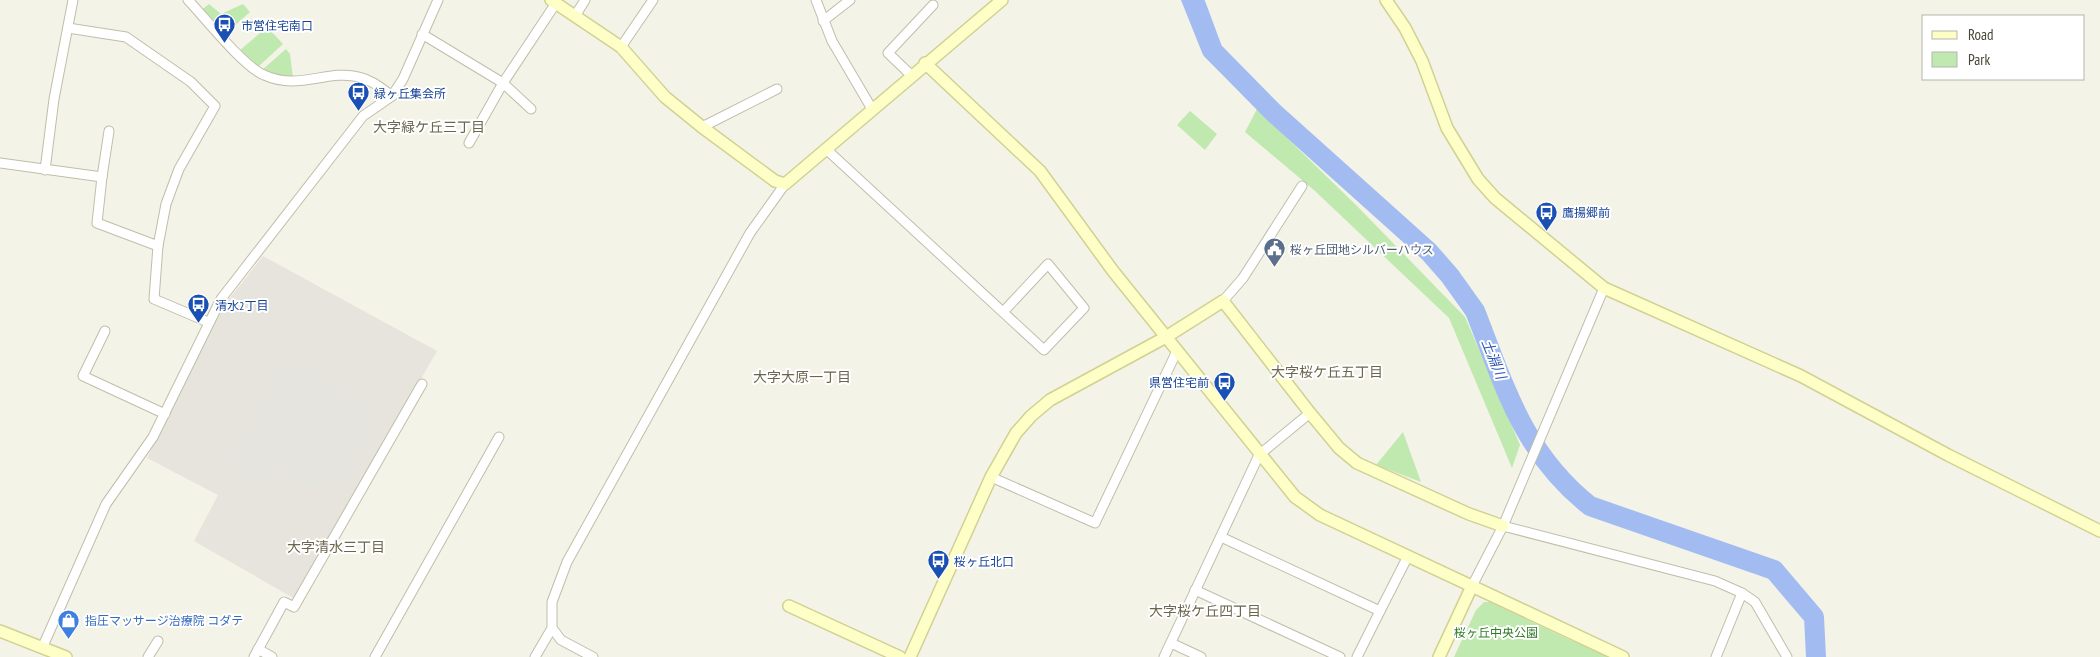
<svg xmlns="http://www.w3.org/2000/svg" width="2100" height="657" font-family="'PT Sans Narrow','Noto Sans JP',sans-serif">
<rect width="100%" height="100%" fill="#f4f3e7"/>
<path fill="#e6e4dc" d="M 263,256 L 437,351 L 295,599 L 194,541 L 218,495 L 147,458 L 223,307 Z"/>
<g fill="#c0e9af">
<path d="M 209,4 L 221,14 L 243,4 L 250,12 L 224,35 L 200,11 Z"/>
<path d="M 267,27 L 283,44 L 258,67 L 239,51 Z"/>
<path d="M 286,49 L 290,54 L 293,78 L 262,70 Z"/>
<path d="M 1257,109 L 1357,206 L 1465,317 L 1520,445 L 1512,468 L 1449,318 L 1315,191 L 1245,132 Z"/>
<path d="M 1190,111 L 1217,134 L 1205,150 L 1177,125 Z"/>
<path d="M 1403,432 L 1421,482 L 1376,465 Z"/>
<path d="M 1484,602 L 1490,602 L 1572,641 L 1612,657 L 1454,657 L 1476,610 Z"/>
</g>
<path fill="#e5e4df" d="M 286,354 L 375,403 L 370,414 L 381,421 L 342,491 L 333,486 L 317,485 L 314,490 L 279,471 L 268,491 L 223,466 Z"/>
<path fill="#a2bcf2" d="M 1181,0 L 1203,0 L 1219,45 L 1228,62 L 1219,71 L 1203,55 Z"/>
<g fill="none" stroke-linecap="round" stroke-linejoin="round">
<path stroke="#a2bcf2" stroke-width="20" d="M 1194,0 L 1213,51 L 1274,113 L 1429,252 L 1450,276 L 1475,311 C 1505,387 1523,453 1590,506 L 1774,570 L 1814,617 L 1816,657"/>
<defs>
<g id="street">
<path d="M 188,0 C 206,19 243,66 264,75 C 299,91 327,69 359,77 C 372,80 381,88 392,96"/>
<path d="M 816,0 L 832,41 L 872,109"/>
<path d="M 575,16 L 585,0"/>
<path d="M 823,21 L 850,0"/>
<path d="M 68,28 L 126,37 L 191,82 L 215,106 L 179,169 L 166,204 L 158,246"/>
<path d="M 422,34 L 503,83 L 531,109"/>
<path d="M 621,47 L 653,0"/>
<path d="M 911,75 L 888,53 L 933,5"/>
<path d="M 702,127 L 777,89"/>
<path d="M 469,143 L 503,83 L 556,3"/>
<path d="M 826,149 L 1044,350 L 1084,308 L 1048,264 L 1004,311"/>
<path d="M 0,163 L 102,177 L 97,223 L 158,246 L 154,299 L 208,322"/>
<path d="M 45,170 L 54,99 L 73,0"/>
<path d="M 102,177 L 109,131"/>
<path d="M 1223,301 L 1243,278 L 1302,186"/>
<path d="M 105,331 L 83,376 L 165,414"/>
<path d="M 991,477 L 1095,523 L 1177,351"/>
<path d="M 1503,526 L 1715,581 L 1742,593 L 1755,602 L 1787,657"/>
<path d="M 1221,537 L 1380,611 L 1407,558"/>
<path d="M 1472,586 L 1503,526 L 1604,288"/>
<path d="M 1195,590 L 1340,657"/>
<path d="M 552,628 L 561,640 L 593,657"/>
<path d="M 1171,643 L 1201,657"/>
<path d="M 43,646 L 106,504 L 153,437 L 221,299 L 363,116 L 392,96 L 403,79 L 438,0"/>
<path d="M 258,649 L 272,657"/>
<path d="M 148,657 L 158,641"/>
<path d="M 254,657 L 284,602 L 294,607 L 422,384"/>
<path d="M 375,657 L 499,437"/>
<path d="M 535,657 L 552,628 L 552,602 L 567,562 L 750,233 L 785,184"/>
<path d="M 1164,657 L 1259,455 L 1310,413"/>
<path d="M 1357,657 L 1380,611"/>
<path d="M 1716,657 L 1742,593"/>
</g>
<g id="secondary">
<path d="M 551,0 L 621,47 L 665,97 L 702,127 L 775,181 L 785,184 L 1002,0"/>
<path d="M 1386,0 L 1405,28 L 1422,61 L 1447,128 L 1478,179 L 1495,198 L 1604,288 L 1801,376 L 1948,455 L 2100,531"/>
<path d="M 925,63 L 1040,171 L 1113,271 L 1295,497 L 1320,515 L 1623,657"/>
<path d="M 789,606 L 900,657"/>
<path d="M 0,631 L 66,657"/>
<path d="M 910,657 L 991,477 L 1016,433 L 1031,416 L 1050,400 L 1166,337 L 1223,301 L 1310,413 L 1339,448 L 1357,463 L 1469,514 L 1503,526"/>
<path d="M 1439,657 L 1472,586"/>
</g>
</defs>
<use href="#street" stroke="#c0bea9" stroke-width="11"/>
<use href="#secondary" stroke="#d2d194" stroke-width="14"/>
<use href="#street" stroke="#fff" stroke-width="9"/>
<use href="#secondary" stroke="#feffc6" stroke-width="11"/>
</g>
<defs>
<symbol id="bus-pin" viewBox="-11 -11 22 30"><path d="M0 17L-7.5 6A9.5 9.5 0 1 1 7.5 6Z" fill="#1a4fb4" stroke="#fff"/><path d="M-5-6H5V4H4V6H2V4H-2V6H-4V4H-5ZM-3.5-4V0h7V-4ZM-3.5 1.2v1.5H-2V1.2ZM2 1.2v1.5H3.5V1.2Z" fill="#fff"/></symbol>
<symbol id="civic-pin" viewBox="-11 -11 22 30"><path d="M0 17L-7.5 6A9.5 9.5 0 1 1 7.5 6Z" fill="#5c6f8a" stroke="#fff"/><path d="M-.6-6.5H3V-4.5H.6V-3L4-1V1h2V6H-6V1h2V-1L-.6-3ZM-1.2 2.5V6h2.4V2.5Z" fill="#fff"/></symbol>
<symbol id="shop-pin" viewBox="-11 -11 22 30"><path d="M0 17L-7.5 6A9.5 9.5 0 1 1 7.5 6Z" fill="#3f7fe0" stroke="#fff"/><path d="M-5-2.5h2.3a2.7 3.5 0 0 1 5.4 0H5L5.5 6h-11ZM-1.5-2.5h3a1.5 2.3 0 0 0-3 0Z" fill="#fff"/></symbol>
</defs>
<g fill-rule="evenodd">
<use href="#bus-pin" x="212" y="12" width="25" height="34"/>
<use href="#bus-pin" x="346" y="80" width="25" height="34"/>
<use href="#bus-pin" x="1534" y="200" width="25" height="34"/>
<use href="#civic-pin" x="1262" y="236" width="25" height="34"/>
<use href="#bus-pin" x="186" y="292" width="25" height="34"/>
<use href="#bus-pin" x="1212" y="370" width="25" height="34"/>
<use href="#bus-pin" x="926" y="548" width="25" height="34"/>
<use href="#shop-pin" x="56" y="608" width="25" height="34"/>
</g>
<g text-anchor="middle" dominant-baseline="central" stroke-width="4" stroke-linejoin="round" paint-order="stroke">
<g font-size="12" fill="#164399" stroke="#fff" text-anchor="start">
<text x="241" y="25">市営住宅南口</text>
<text x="374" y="93">緑ヶ丘集会所</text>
<text x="1562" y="212">鷹揚郷前</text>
<text x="215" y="305">清水2丁目</text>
<text x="1209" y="382" text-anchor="end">県営住宅前</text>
<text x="954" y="561">桜ヶ丘北口</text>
</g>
<g font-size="12" fill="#4e5e75" stroke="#fff" text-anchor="start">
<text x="1290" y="249">桜ヶ丘団地シルバーハウス</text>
</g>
<g font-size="12" fill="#366cbe" stroke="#fff" text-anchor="start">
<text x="85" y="620">指圧マッサージ治療院 コダテ</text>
</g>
<g font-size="12" fill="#317b27" stroke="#fff">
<text x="1496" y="632">桜ヶ丘中央公園</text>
</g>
<g font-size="14" fill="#6b664d" stroke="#fff">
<text x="429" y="127">大字緑ケ丘三丁目</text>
<text x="1327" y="372">大字桜ケ丘五丁目</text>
<text x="802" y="377">大字大原一丁目</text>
<text x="336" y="547">大字清水三丁目</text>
<text x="1205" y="611">大字桜ケ丘四丁目</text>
</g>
<g font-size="14" font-style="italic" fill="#2c57b7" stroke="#fff">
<text transform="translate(1494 359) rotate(68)">土淵川</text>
</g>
</g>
<rect x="1922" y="15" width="162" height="65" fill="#ffffff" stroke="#b5b5af"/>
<rect x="1932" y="31" width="25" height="8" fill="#feffc6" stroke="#b5b5af"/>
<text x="1968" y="40" font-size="15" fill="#474536">Road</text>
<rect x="1932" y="52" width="25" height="15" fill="#c0e9af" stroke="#b5b5af"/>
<text x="1968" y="65" font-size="15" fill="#474536">Park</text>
</svg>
